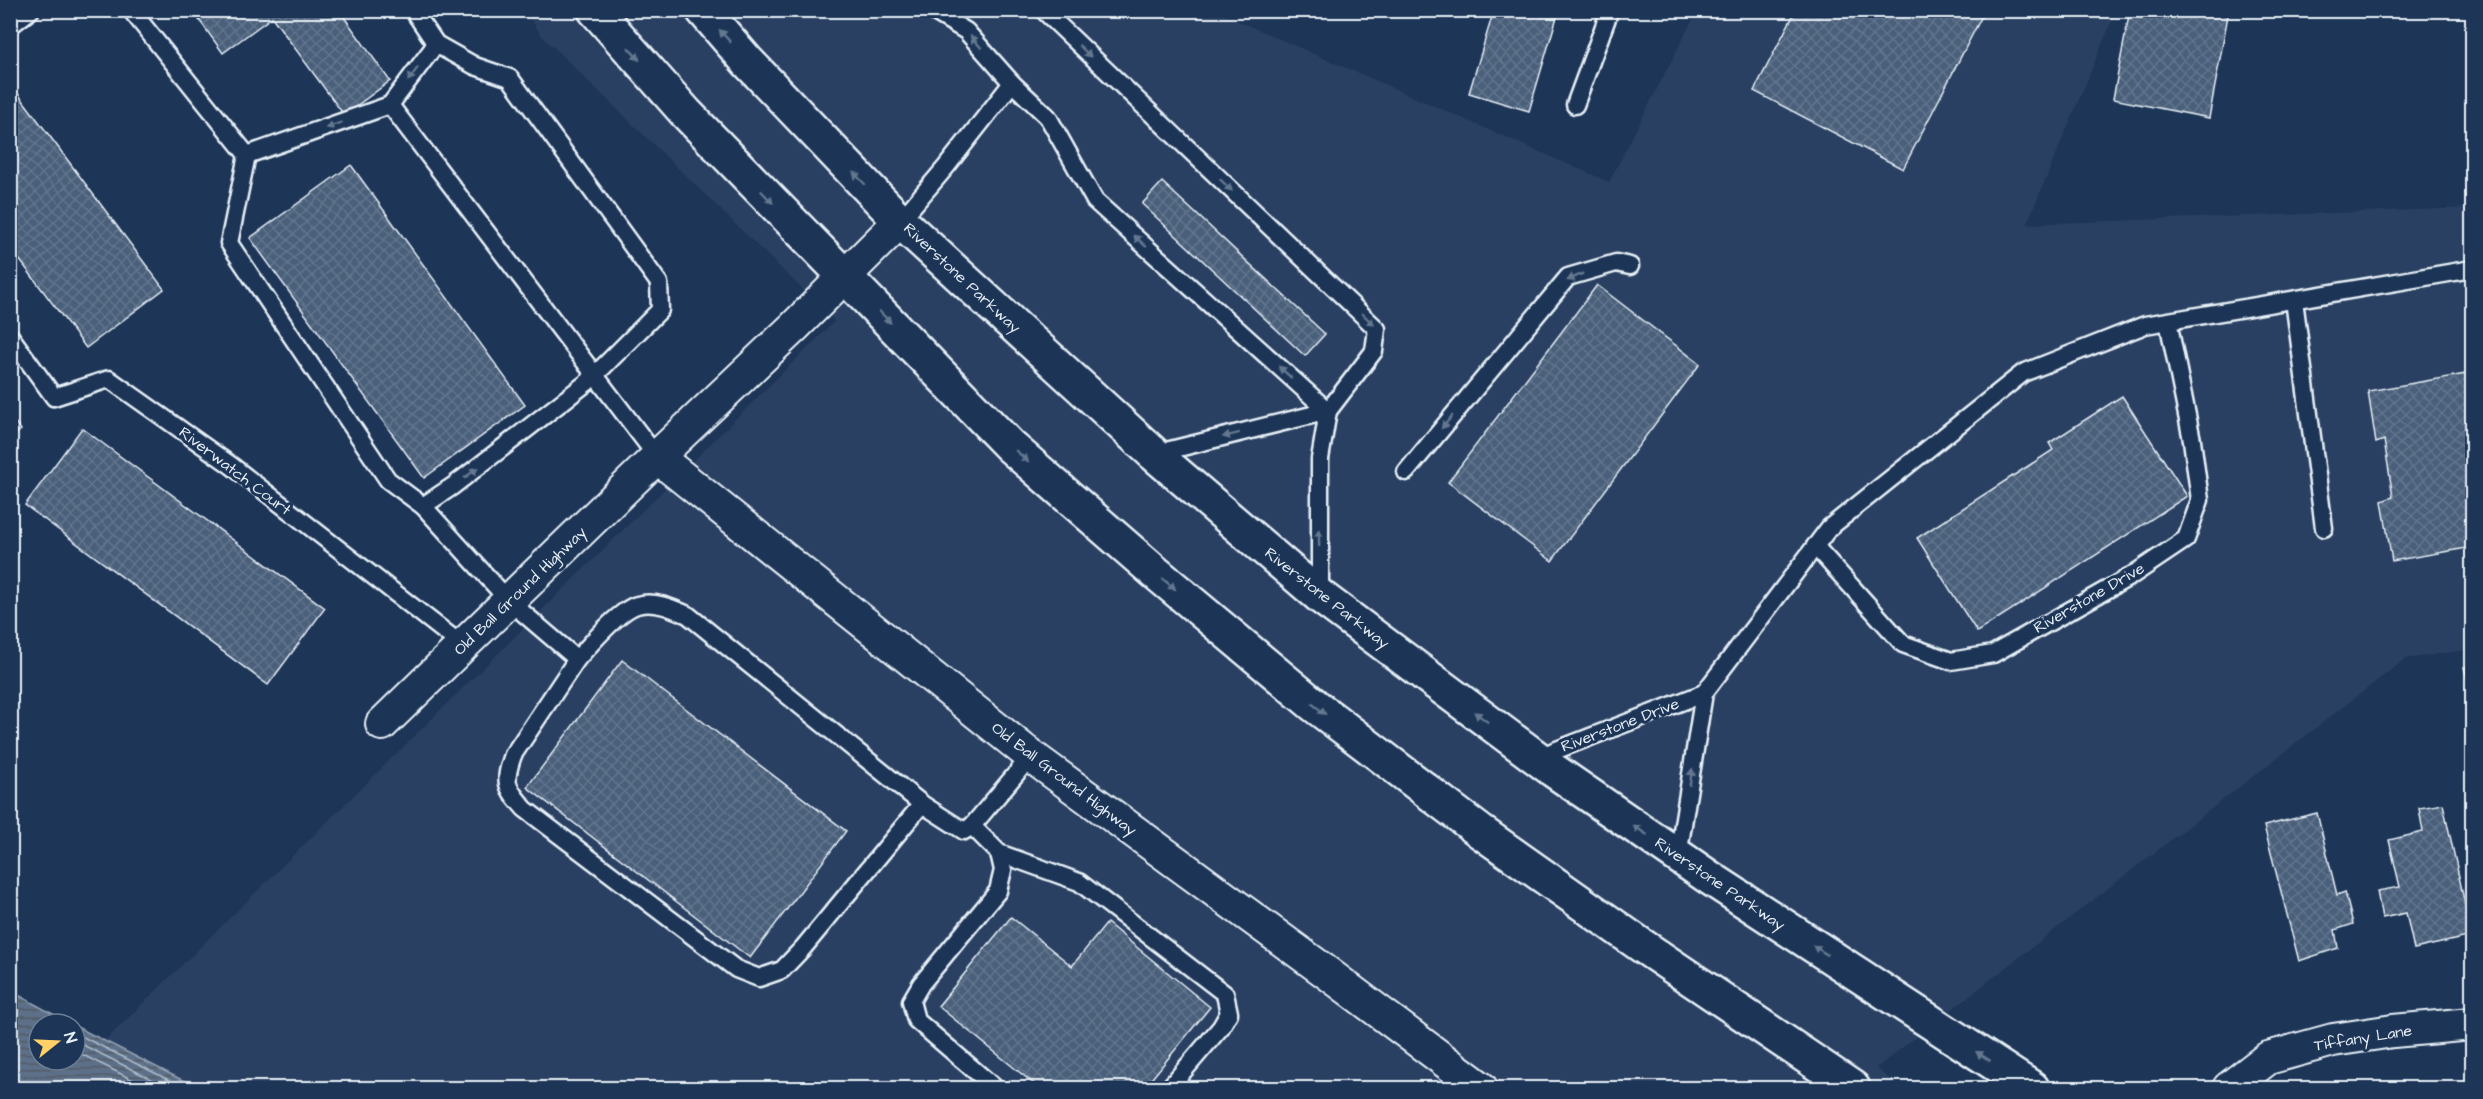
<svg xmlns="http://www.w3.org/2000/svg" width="2483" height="1099" font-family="'Architects Daughter',sans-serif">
<defs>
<pattern id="water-rules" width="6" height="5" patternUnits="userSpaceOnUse" patternTransform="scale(1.5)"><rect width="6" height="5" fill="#5d7089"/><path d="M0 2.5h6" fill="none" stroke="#505a66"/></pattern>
<pattern id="building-cross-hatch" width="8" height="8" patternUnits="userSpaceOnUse" patternTransform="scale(1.5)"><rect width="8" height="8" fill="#495e7a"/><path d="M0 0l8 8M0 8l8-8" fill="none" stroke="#63768e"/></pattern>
</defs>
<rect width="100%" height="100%" fill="#1d3557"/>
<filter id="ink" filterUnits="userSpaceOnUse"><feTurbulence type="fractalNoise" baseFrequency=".0167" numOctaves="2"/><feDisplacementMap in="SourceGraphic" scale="12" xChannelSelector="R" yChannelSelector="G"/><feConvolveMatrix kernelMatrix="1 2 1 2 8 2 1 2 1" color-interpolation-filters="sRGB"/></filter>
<g filter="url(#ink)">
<path fill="#2a4162" d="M 525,11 L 1215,11 L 1609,182 L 1697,11 L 2116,11 L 2027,224 L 2472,208 L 2472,649 L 2405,659 L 1876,1068 L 1901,1088 L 132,1088 L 84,1069 L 105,1041 L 835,321 L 542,36 Z"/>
<path fill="url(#water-rules)" stroke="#95a4b5" stroke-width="1.5" d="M 11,991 L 71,1024 L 39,1024 L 39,1060 L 75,1060 L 75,1026 L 182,1080 L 214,1088 L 11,1088 Z"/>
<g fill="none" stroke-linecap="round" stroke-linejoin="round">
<g stroke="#b0bdcc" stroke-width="1.5">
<path d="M 75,1033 L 179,1085 L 191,1088"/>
<path d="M 75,1041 L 169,1088"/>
<path d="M 75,1051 L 149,1088"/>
</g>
</g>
<g fill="url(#building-cross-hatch)" stroke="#e8f1f8" stroke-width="1.5">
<path d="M 192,10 L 339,10 L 390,81 L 344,115 L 272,17 L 223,53 Z"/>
<path d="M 1494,10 L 1559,10 L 1529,111 L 1469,93 Z"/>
<path d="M 1796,10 L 1985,10 L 1903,169 L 1754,91 Z"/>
<path d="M 2130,10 L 2229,10 L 2209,118 L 2113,99 Z"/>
<path d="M 10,83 L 164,289 L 86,348 L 10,247 Z"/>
<path d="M 351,165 L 525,405 L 424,478 L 250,238 Z"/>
<path d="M 1162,182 L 1325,334 L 1305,356 L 1142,204 Z"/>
<path d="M 1597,285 L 1700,364 L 1552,561 L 1448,482 Z"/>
<path d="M 2472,373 L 2472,547 L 2392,561 L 2382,501 L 2393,497 L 2384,440 L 2376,443 L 2368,391 Z"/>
<path d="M 2122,396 L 2187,496 L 1977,632 L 1917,538 L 2053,450 L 2049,443 Z"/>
<path d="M 10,416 L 21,430 L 10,439 Z"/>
<path d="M 82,428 L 325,608 L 268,685 L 25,505 Z"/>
<path d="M 622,660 L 846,831 L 750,958 L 527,787 Z"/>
<path d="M 2472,665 L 2472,697 L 2464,667 Z"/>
<path d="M 2443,804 L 2472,936 L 2414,949 L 2406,913 L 2382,918 L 2377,891 L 2400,887 L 2389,840 L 2423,832 L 2419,808 Z"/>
<path d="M 2317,813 L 2337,895 L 2345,892 L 2353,924 L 2335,930 L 2338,948 L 2299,961 L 2264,826 Z"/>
<path d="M 1011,917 L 1072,966 L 1107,923 L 1210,1007 L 1144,1088 L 1039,1088 L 938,1006 Z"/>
</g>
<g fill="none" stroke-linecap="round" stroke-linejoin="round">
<defs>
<g id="lane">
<path d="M 131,10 L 247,155 L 229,243 L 388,480 L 423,506 L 509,601 L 577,659 C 590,645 619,610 637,605 C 654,600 672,608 688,615 L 922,804 L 964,831 L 972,826 L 1031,756"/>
<path d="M 413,10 L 436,44 L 475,66 L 510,78 L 659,283 L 660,310 L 589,381 L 453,486 L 423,506"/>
<path d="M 931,10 L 966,31 L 1012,83 L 1048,117 L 1095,201 L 1328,411"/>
<path d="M 1043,10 L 1377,329 L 1374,351 L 1328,411 L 1320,459 L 1320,596"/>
<path d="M 10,26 L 31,10"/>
<path d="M 390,105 L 657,457"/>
<path d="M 1575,105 L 1610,10"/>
<path d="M 247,155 L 390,105 L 436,44"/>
<path d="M 900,221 L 946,167 L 1012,83"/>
<path d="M 2294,300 L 2324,528"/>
<path d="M 10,336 L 54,397 L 109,379 L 232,466 L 463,646"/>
<path d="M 1154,454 L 1328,411"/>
<path d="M 1406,472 L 1568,277 L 1616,263 L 1630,266"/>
<path d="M 1815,546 L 1903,644 L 1951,661 L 1993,654 L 2131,576 L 2186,539 L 2200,500 L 2192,440 L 2168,321"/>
<path d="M 577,659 L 513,755 C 503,783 506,787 525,809 L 736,969 L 759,978 L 782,970 L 803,948 L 922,804"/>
<path d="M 1536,758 L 1704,693"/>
<path d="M 972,826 L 999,853 L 1079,882 L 1225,994 L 1229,1013 L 1221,1027 L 1169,1088"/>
<path d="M 1678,856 L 1704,693 L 1829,528 L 2023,373 L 2145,325 L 2472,269"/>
<path d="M 995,1088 L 916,1020 L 911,1001 L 921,984 L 998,891 L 1003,870 L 999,853"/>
</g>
<g id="street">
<path d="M 900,221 L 794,327 L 657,457 L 1031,756 L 1326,972 L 1481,1088"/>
<path d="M 382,724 L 657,457"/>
<path d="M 2229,1088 L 2268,1058 L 2333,1040 L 2393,1031 L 2472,1024"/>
</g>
<g id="primary">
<path d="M 595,10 L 686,113 L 1010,446 L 1156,573 L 1314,705 L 1481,832 L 1641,945 L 1853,1088"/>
<path d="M 703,10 L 747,61 L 900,221 L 1154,454 L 1321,597 L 1553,770 L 1710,878 L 2032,1088"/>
</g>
</defs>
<use href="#lane" stroke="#e8f1f8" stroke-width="21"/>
<use href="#street" stroke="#e8f1f8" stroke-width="36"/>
<use href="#primary" stroke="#e8f1f8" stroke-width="38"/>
<use href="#lane" stroke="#1d3557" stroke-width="16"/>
<use href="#street" stroke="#1d3557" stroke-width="32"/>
<use href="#primary" stroke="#1d3557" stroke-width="33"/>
</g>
<defs><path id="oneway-solid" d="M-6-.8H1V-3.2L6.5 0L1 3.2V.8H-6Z" transform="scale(1.5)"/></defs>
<g fill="#64778f">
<use href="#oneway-solid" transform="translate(725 36) rotate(-131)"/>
<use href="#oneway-solid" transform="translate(976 42) rotate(-131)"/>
<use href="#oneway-solid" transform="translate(1085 51) rotate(44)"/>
<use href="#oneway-solid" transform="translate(634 54) rotate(48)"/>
<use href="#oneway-solid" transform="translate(413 74) rotate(127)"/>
<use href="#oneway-solid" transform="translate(334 125) rotate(161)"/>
<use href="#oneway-solid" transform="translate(859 178) rotate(-134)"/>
<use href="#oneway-solid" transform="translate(1226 185) rotate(44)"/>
<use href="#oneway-solid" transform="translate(767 197) rotate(46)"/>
<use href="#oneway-solid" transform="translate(1140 241) rotate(-138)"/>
<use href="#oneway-solid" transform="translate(1575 277) rotate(156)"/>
<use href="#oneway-solid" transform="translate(885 317) rotate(46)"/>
<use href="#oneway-solid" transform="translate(1368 319) rotate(44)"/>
<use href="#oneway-solid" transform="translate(1285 372) rotate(-138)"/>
<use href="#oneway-solid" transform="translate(1447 422) rotate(130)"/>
<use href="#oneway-solid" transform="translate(1231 435) rotate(166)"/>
<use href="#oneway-solid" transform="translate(1022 456) rotate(41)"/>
<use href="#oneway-solid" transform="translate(471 473) rotate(-38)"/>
<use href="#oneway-solid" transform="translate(1319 538) rotate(-91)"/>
<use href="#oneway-solid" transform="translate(1169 584) rotate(40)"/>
<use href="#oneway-solid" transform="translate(1319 709) rotate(38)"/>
<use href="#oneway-solid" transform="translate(1481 717) rotate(-143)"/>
<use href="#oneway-solid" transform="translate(1691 777) rotate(-81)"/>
<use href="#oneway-solid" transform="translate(1640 830) rotate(-146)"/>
<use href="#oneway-solid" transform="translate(1820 950) rotate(-147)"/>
<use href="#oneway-solid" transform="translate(1983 1056) rotate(-147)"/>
</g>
</g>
<g text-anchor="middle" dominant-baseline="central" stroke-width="6" stroke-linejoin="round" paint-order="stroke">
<g font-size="16" fill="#e8f1f8" stroke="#1d3557">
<text transform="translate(962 278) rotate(43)">Riverstone Parkway</text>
<text transform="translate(235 471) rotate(37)">Riverwatch Court</text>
<text transform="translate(520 591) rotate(-44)">Old Ball Ground Highway</text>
<text transform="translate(1327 598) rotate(38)">Riverstone Parkway</text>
<text transform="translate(2089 598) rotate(-30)">Riverstone Drive</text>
<text transform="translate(1620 725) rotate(-21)">Riverstone Drive</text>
<text transform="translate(1064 779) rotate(37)">Old Ball Ground Highway</text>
<text transform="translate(1720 884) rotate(34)">Riverstone Parkway</text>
<text transform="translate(2363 1038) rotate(-9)">Tiffany Lane</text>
</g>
</g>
<rect width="2483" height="1099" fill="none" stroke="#1d3557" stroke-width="36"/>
<rect x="18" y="18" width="2447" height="1063" fill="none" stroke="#e8f1f8" stroke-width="2" filter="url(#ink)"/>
<g transform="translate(57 1042) rotate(72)"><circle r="28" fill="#1d3557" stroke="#6e8097" stroke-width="1.5"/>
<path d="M0-4.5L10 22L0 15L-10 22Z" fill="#ffd166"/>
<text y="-9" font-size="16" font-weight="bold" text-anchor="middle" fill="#e8f1f8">N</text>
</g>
</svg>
